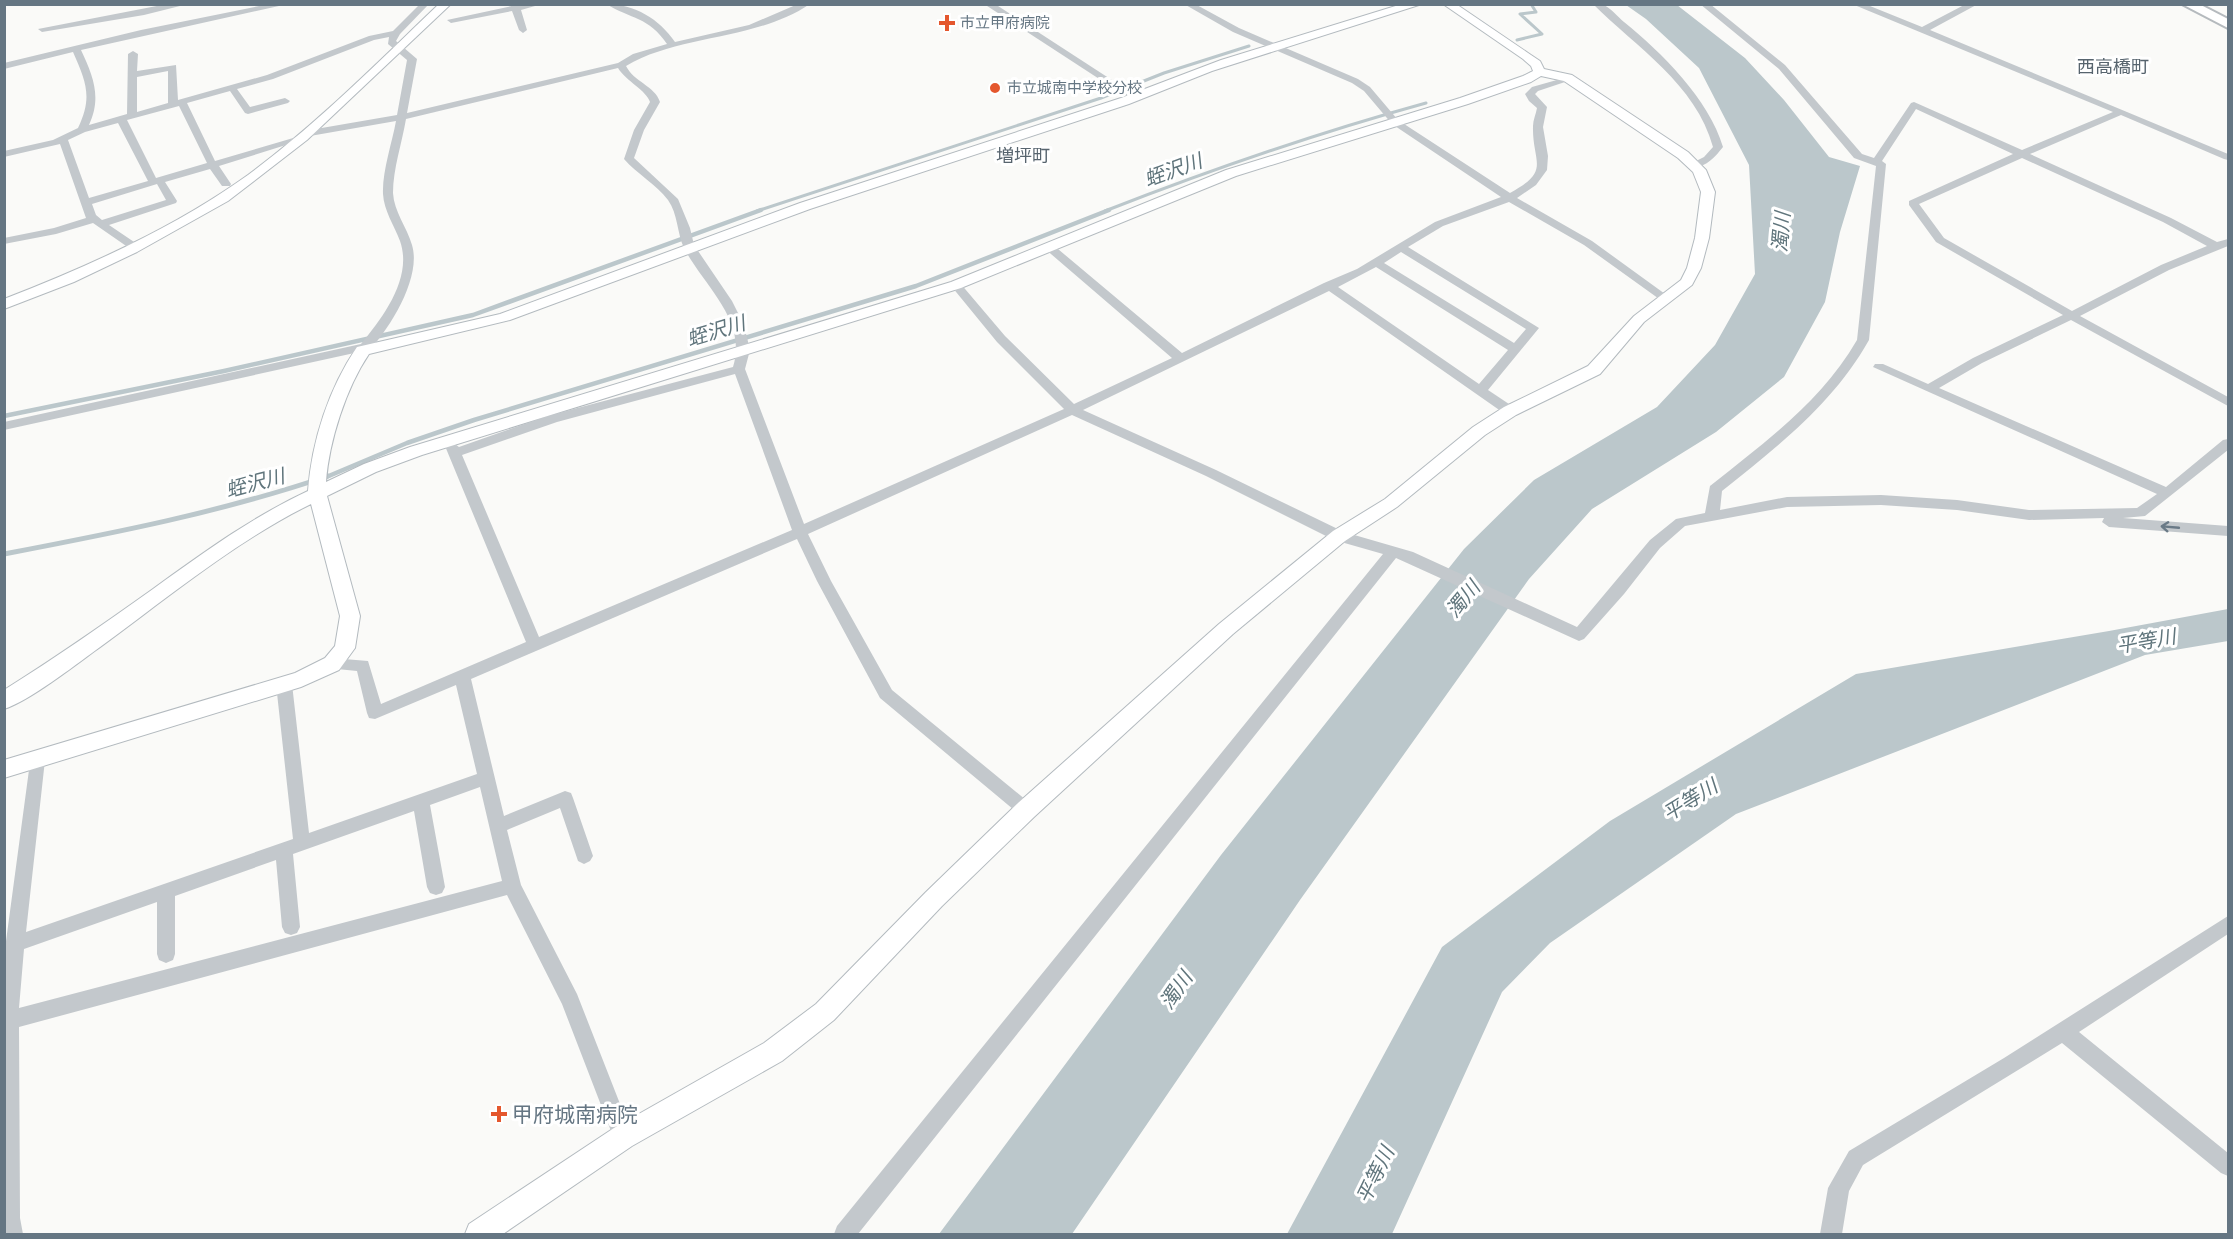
<svg xmlns="http://www.w3.org/2000/svg" width="2233" height="1239" font-family="Rubik,'Noto Sans JP',sans-serif">
<rect width="100%" height="100%" fill="#fafaf8"/>
<g fill="#bbc7cb">
<path d="M 1626,5 L 1677,5 L 1745,58 L 1784,100 L 1829,157 L 1860,166 L 1840,232 L 1825,302 L 1784,377 L 1716,432 L 1592,509 L 1529,579 L 1300,900 L 1072,1234 L 939,1234 L 1221,855 L 1464,549 L 1534,480 L 1657,407 L 1715,345 L 1755,274 L 1749,165 L 1699,68 L 1646,19 Z"/>
<path d="M 2228,609 L 2228,641 L 2145,655 L 1736,814 L 1550,943 L 1502,992 L 1392,1234 L 1287,1234 L 1442,947 L 1610,821 L 1856,674 L 2109,631 Z"/>
</g>
<g fill="none" stroke-linecap="round" stroke-linejoin="round">
<g stroke="#bbc7cb" stroke-width="3">
<path d="M 1517,40 L 1542,34 L 1520,14 L 1536,12 L 1531,4"/>
<path d="M 757,211 L 1101,98 L 1164,73 L 1249,46"/>
<path d="M 1105,211 C 1210,170 1317,133 1426,103"/>
</g>
<g stroke="#bbc7cb" stroke-width="4.5">
<path d="M 4,416 L 224,371 L 473,315 L 761,210"/>
<path d="M 324,478 L 407,443 L 474,420 L 916,286 L 1109,210"/>
</g>
<path stroke="#bbc7cb" stroke-width="5" d="M 4,554 C 114,533 222,512 328,476"/>
<defs>
<g id="secondary">
<path d="M 439,4 L 451,4 L 307,140 L 228,201 L 137,252 L 74,282 L 4,309 L 4,299 C 89,266 174,228 248,175 C 317,124 377,63 439,4 Z"/>
<path d="M 1402,4 L 1422,4 L 1212,71 L 1129,104 L 810,209 L 510,320 L 369,354 C 346,388 329,441 326,482 L 364,464 L 410,447 L 951,282 L 1226,170 L 1460,98 L 1523,76 L 1533,71 L 1531,66 L 1523,59 L 1443,4 L 1456,4 L 1531,55 L 1540,61 L 1544,69 L 1572,75 L 1688,152 L 1706,170 L 1715,192 L 1709,238 L 1701,268 L 1692,285 L 1644,322 L 1600,374 L 1516,415 L 1485,435 L 1397,507 L 1345,541 L 1233,634 L 1034,817 L 942,906 L 834,1020 L 782,1061 L 632,1146 L 503,1234 L 465,1234 L 469,1224 L 614,1128 L 764,1043 L 816,1004 L 926,892 L 1018,803 L 1219,624 L 1333,531 L 1385,499 L 1473,427 L 1504,407 L 1588,366 L 1634,316 L 1681,280 L 1687,268 L 1695,238 L 1701,192 L 1693,172 L 1678,158 L 1564,81 L 1541,76 L 1531,82 L 1468,104 L 1236,176 L 961,288 L 422,455 L 376,472 L 327,496 L 360,616 L 355,648 L 339,670 L 301,687 L 4,778 L 4,760 L 295,673 L 325,658 L 335,646 L 340,616 L 311,504 C 234,542 166,599 96,650 C 74,666 29,701 4,709 L 4,690 C 55,658 104,624 153,589 C 203,553 252,517 308,491 C 312,440 329,388 357,347 L 500,314 L 800,203 L 1121,98 L 1221,60 Z"/>
</g>
<path id="primary" d="M 2182,4 L 2199,4 L 2228,19 L 2228,28 Z"/>
</defs>
<use href="#secondary" stroke="#b3babf" stroke-width="2"/>
<use href="#primary" stroke="#b5babe" stroke-width="4"/>
<g fill="#c3c8cc" fill-rule="evenodd">
<path d="M 167,4 L 188,4 L 144,15 L 42,32 L 38,29 Z"/>
<path d="M 269,4 L 288,4 L 81,50 C 93,76 102,97 89,125 L 127,114 L 128,54 L 133,51 L 138,54 L 137,71 L 176,65 L 178,100 L 267,75 L 369,36 L 393,31 L 420,4 L 429,4 L 400,34 L 396,41 L 417,59 L 407,113 L 618,63 L 633,54 L 667,44 C 649,17 631,19 606,4 C 635,4 659,19 675,42 L 749,25 L 798,4 L 810,4 C 755,41 680,34 626,66 C 634,82 655,86 660,102 L 644,130 L 634,158 L 678,199 L 690,228 L 694,245 L 732,301 L 744,325 L 750,350 L 745,369 L 804,524 L 1064,409 L 997,342 L 952,287 L 952,283 L 960,283 L 1005,336 L 1074,404 L 1172,358 L 1044,248 L 1044,244 L 1052,244 L 1182,353 L 1324,283 L 1357,269 L 1435,222 L 1501,197 L 1392,124 L 1364,91 L 1352,83 L 1233,32 L 1184,4 L 1195,4 L 1239,28 L 1358,79 L 1370,87 L 1398,120 L 1510,193 C 1552,170 1532,163 1533,126 C 1533,120 1536,114 1537,108 L 1529,101 L 1525,94 L 1532,87 L 1571,76 L 1571,80 L 1538,91 L 1535,94 L 1547,107 L 1543,127 L 1548,156 L 1547,170 L 1536,185 L 1517,198 L 1592,241 L 1672,299 L 1670,301 L 1662,301 L 1584,245 L 1509,202 L 1443,226 L 1408,247 L 1539,328 L 1488,390 L 1515,408 L 1516,411 L 1515,414 L 1505,414 L 1329,291 L 1083,410 L 1216,470 L 1344,532 L 1413,552 L 1577,627 L 1650,540 L 1676,519 L 1705,513 L 1710,486 C 1765,442 1821,402 1857,340 L 1876,166 L 1854,158 L 1779,69 L 1700,4 L 1710,4 L 1785,65 L 1862,154 L 1874,158 L 1911,103 L 1914,102 L 2022,150 L 2113,112 L 1852,4 L 1865,4 L 1922,27 L 1966,4 L 1978,4 L 1930,30 L 2228,154 L 2228,160 L 2224,159 L 2121,115 L 2030,154 L 2171,218 L 2217,242 L 2228,239 L 2228,246 L 2169,270 L 2080,316 L 2228,397 L 2228,406 L 2071,320 L 1982,363 L 1939,388 L 2166,487 L 2223,440 L 2228,439 L 2228,450 L 2145,516 L 2123,518 L 2228,526 L 2228,536 L 2109,527 L 2102,522 L 2104,518 L 2029,520 L 1957,510 L 1881,505 L 1787,507 L 1685,526 L 1660,548 L 1624,594 L 1584,639 L 1579,641 L 1396,558 L 858,1234 L 834,1234 L 837,1226 L 1383,554 L 1334,540 L 1206,476 L 1072,415 L 808,534 L 831,581 L 892,690 L 1032,805 L 1035,810 L 1032,815 L 1026,817 L 1020,815 L 880,698 L 817,581 L 797,539 L 471,679 L 504,816 L 565,791 L 571,793 L 573,798 L 593,856 L 590,861 L 584,864 L 578,861 L 560,808 L 507,830 L 521,885 L 577,994 L 633,1137 L 630,1144 L 623,1147 L 616,1144 L 562,1004 L 507,895 L 19,1027 L 20,1218 L 23,1234 L 4,1234 L 4,956 L 31,755 L 37,753 L 43,755 L 45,760 L 26,932 L 293,839 L 276,684 L 278,680 L 284,678 L 290,680 L 292,684 L 309,833 L 477,774 L 456,685 L 375,719 L 369,718 L 367,713 L 357,671 L 327,668 L 324,664 L 327,660 L 332,658 L 368,661 L 381,704 L 526,642 L 445,446 L 452,442 L 459,447 L 547,416 L 733,367 C 748,320 703,285 684,248 C 677,233 678,214 668,200 C 656,184 637,174 624,159 L 634,130 L 650,102 C 647,91 626,81 618,68 L 406,119 C 402,143 393,169 393,193 C 394,212 407,227 412,245 C 422,278 389,330 367,353 L 359,352 L 4,430 L 4,422 L 361,344 C 383,317 413,278 400,241 C 394,225 384,211 383,194 C 382,172 392,143 396,121 L 310,136 L 305,133 L 310,130 L 397,115 L 407,60 L 388,44 L 389,37 L 374,40 L 273,79 L 237,89 L 250,107 L 285,98 L 290,101 L 288,103 L 248,114 L 245,113 L 230,91 L 187,103 L 215,161 L 300,136 L 305,139 L 219,166 L 231,184 L 230,186 L 222,186 L 210,169 L 165,182 L 177,201 L 176,203 L 109,225 L 140,246 L 140,250 L 132,250 L 93,223 L 56,234 L 4,244 L 4,238 L 54,228 L 86,218 L 60,144 L 4,157 L 4,151 L 53,140 L 78,128 C 93,97 86,82 73,52 L 4,69 L 4,63 L 141,30 ZM 168,71 L 168,103 L 137,112 L 137,77 ZM 179,106 L 207,163 L 156,178 L 127,120 ZM 1916,109 L 2013,154 L 1909,201 L 1909,205 L 1936,242 L 2063,315 L 1973,358 L 1928,384 L 1883,364 L 1875,364 L 1873,367 L 2157,494 L 2137,508 L 2029,510 L 1957,500 L 1881,495 L 1787,497 L 1720,510 L 1722,491 C 1778,446 1833,404 1869,340 L 1886,164 L 1882,161 ZM 118,123 L 148,181 L 89,198 L 68,140 L 85,132 ZM 2022,158 L 2163,222 L 2207,246 L 2161,265 L 2072,311 L 1944,238 L 1919,204 ZM 157,184 L 166,200 L 102,220 L 96,215 L 92,204 ZM 1401,252 L 1526,329 L 1514,343 L 1384,263 ZM 1376,267 L 1508,350 L 1479,384 L 1338,287 ZM 735,374 L 792,530 L 539,637 L 462,455 L 557,422 ZM 480,787 L 502,881 L 19,1008 L 24,949 L 157,902 L 157,954 L 159,960 L 166,963 L 173,960 L 175,954 L 175,896 L 276,860 L 282,927 L 285,933 L 291,935 L 297,933 L 300,927 L 293,854 L 414,811 L 427,887 L 430,893 L 436,895 L 442,893 L 445,887 L 430,805 Z"/>
<path d="M 521,4 L 542,4 L 521,10 L 527,30 L 523,33 L 519,30 L 512,11 L 451,23 L 447,20 Z"/>
<path d="M 984,4 L 995,4 L 1138,97 L 1130,99 Z"/>
<path d="M 1593,4 C 1596,4 1599,4 1602,4 C 1610,7 1618,17 1624,22 C 1661,52 1709,99 1723,147 C 1715,157 1706,168 1692,167 L 1692,163 L 1704,157 L 1713,147 C 1696,84 1636,47 1593,4 Z"/>
<path d="M 2228,916 L 2228,934 L 2079,1032 L 2228,1153 L 2228,1176 L 2221,1173 L 2062,1043 L 1863,1165 L 1849,1191 L 1842,1234 L 1820,1234 L 1828,1188 L 1849,1151 L 2004,1058 Z"/>
</g>
<use href="#secondary" fill="#fff" fill-rule="evenodd"/>
<use href="#primary" fill="#fff" fill-rule="evenodd"/>
</g>
<defs><path id="oneway-shaft" d="M-6 0H5M1.5-3L5.5 0L1.5 3" fill="none" stroke-width="1.6" stroke-linecap="round" stroke-linejoin="round" transform="scale(1.5)"/></defs>
<use stroke="#6a7a87" href="#oneway-shaft" transform="translate(2170 527) rotate(-175)"/>
<g fill="#e4572e" stroke="#fff" stroke-width="2">
<path d="M944 14h6v6h6v6h-6v6h-6v-6h-6v-6h6z"/>
<circle cx="995" cy="88" r="6"/>
<path d="M496 1105h6v6h6v6h-6v6h-6v-6h-6v-6h6z"/>
</g>
<g text-anchor="middle" dominant-baseline="central" stroke-width="6" stroke-linejoin="round" paint-order="stroke">
<g font-size="15" fill="#657683" stroke="#fff" text-anchor="start">
<text x="960" y="23">市立甲府病院</text>
<text x="1007" y="88">市立城南中学校分校</text>
</g>
<g font-size="18" fill="#57646e" stroke="#fff">
<text x="2113" y="67">西高橋町</text>
<text x="1023" y="156">増坪町</text>
</g>
<g font-size="20" font-style="italic" fill="#60757c" stroke="#fff">
<text transform="translate(1173 170) rotate(-20)">蛭沢川</text>
<text transform="translate(1781 232) rotate(-85)">濁川</text>
<text transform="translate(716 331) rotate(-17)">蛭沢川</text>
<text transform="translate(255 483) rotate(-15)">蛭沢川</text>
<text transform="translate(1463 599) rotate(-50)">濁川</text>
<text transform="translate(2146 641) rotate(-10)">平等川</text>
<text transform="translate(1690 800) rotate(-32)">平等川</text>
<text transform="translate(1176 990) rotate(-55)">濁川</text>
<text transform="translate(1375 1175) rotate(-64)">平等川</text>
</g>
<g font-size="21" fill="#657683" stroke="#fff" text-anchor="start">
<text x="512" y="1114">甲府城南病院</text>
</g>
</g>
<rect width="2233" height="1239" fill="none" stroke="#657683" stroke-width="12"/>
</svg>
